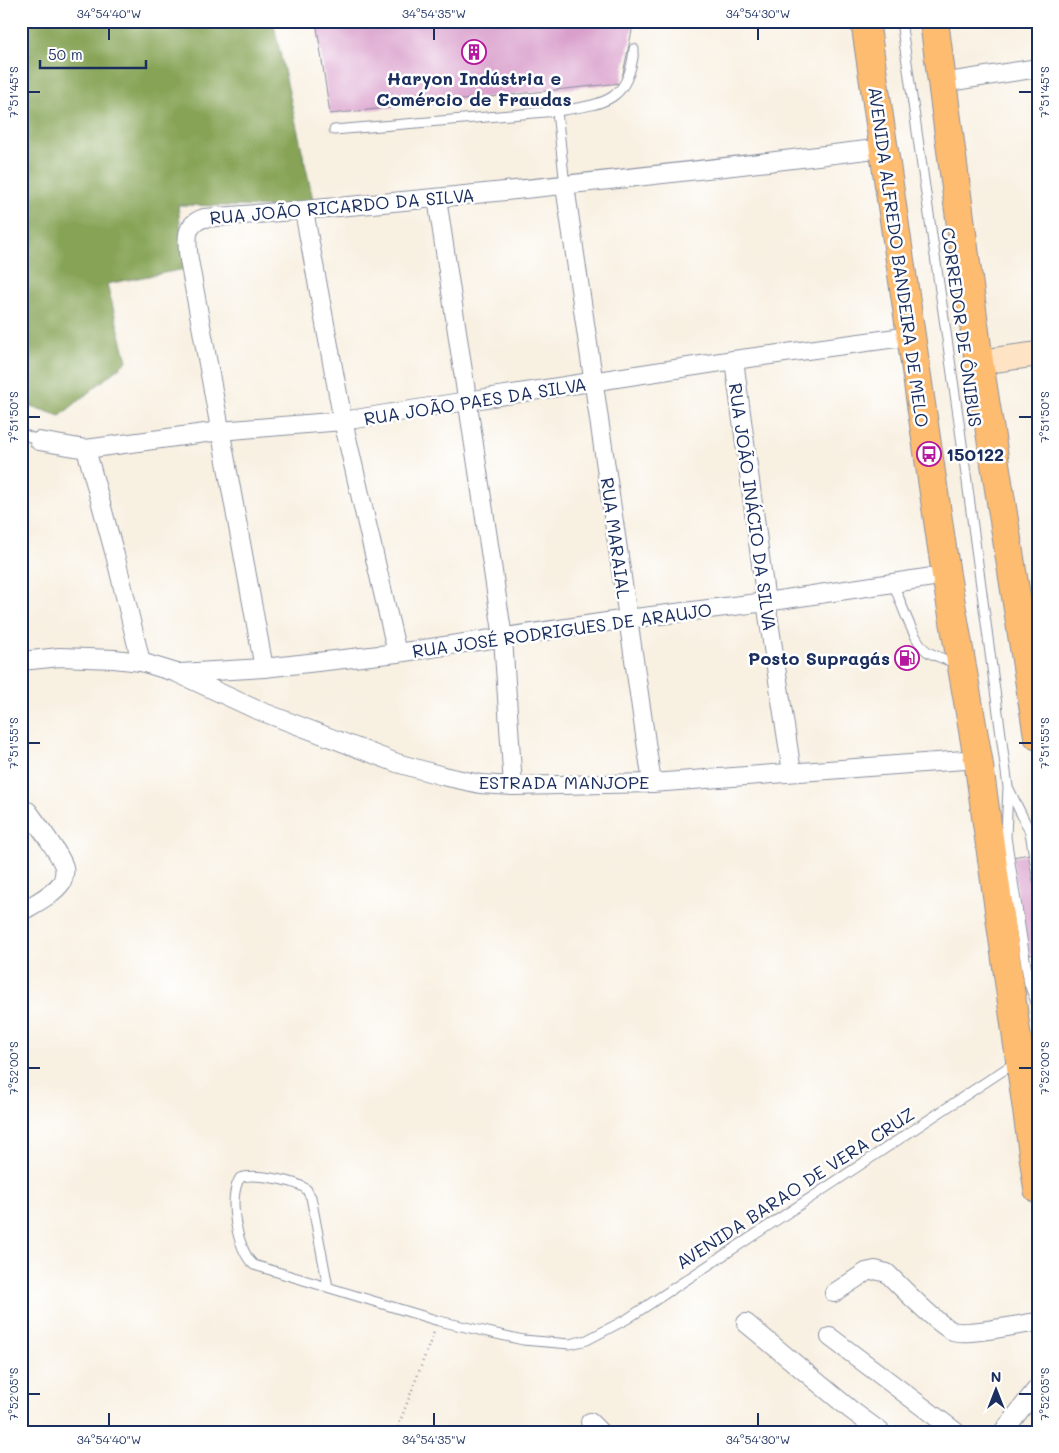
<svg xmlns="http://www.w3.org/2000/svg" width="1059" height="1453" font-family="Mali,sans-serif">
<rect width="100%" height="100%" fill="#fff"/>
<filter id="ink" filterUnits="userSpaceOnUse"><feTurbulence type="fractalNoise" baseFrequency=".02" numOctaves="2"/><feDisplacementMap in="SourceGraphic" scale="10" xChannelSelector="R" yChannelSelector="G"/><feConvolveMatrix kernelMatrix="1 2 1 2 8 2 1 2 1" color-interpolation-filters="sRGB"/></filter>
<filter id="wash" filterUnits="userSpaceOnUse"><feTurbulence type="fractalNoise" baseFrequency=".0096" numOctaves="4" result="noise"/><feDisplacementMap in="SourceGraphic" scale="20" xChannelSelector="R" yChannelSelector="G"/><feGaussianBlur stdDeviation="1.12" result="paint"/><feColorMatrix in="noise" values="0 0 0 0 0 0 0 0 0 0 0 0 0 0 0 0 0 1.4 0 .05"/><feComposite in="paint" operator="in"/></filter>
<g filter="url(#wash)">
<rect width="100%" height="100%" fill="#f8f0e1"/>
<path fill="#87a457" stroke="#516a5a" d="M 21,21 L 273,21 L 315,208 L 178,205 L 185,269 L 107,284 L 127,361 L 60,416 L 21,403 Z"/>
<g id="blocks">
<g fill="#d99ecb">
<path d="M 316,21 L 634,21 L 621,83 L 330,114 Z"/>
<path d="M 1030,854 L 1038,908 L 1038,954 L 1026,955 L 1012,857 Z"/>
</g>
</g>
</g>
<g filter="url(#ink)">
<use href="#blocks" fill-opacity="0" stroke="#8a90a0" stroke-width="1"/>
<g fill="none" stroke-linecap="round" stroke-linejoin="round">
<defs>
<g id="service">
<path d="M 901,21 L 959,422 L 1008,787 L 1006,837 L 1029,984 L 1038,1007"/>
<path d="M 557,111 L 565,186"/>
<path d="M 334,130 L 557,111 C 603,104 629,103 634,49"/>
<path d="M 21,433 L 39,441"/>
<path d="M 893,583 C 900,599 914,644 928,652 C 937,657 948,660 957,664"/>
<path d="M 1009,789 L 1030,832 L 1038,881"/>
<path d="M 328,1287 L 311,1197 C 310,1196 307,1191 307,1190 C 297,1180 252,1173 240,1178 C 227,1197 237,1251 254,1265 L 439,1321 L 523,1340 L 570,1344 L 587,1340 L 627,1319 L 1016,1062"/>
</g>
<g id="minor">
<path d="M 942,83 L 1038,68"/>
<path d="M 565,186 L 652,783"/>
<path d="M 437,198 L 503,638 L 513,786"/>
<path d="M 304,211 L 343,421 L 397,653"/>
<path d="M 734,360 L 766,602 L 792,772"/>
<path d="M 39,441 L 86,449 L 220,431 L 343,421 L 467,401 L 734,360 L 911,336"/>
<path d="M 86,449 L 115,555 L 141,662"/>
<path d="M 21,661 L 60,657 L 114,659 L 141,662 L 177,673 L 255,709 L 397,763 L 443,776 L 480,784 L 513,786 L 652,783 L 978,759"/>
<path d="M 264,668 L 189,260 C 187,242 183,225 204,218 C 431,201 657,176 883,148"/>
<path d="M 180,673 L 264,668 L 397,653 L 627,619 L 766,602 L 946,575"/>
<path d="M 21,912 C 34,904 53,895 62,882 C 64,878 65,871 64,867 C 60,853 37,824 28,811"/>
<path d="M 834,1293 L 866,1272 L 875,1270 L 887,1273 C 899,1285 940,1327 953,1331 C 966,1336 1021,1324 1038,1322"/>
<path d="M 746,1323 L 851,1410 L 881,1432"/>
<path d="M 830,1337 L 956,1432"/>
<path d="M 590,1422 L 600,1432"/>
<path d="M 1003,1432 L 1038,1387"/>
</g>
<path id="secondary" d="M 979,362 L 1038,354"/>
<g id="trunk">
<path d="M 865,21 L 946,575 L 978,759 L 1038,1189"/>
<path d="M 934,21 L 979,362 L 1038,736"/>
</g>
</defs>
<use href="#service" stroke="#8a90a0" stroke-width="11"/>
<use href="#minor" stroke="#8a90a0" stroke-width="20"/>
<use href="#secondary" stroke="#8a90a0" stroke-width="26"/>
<use href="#trunk" stroke="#8a90a0" stroke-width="30"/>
<path stroke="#8a90a0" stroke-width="2.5" stroke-dasharray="1 4" stroke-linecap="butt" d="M 396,1432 L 434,1332"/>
<use href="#service" stroke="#fff" stroke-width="9"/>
<use href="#minor" stroke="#fff" stroke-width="18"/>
<use href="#secondary" stroke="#fee4c5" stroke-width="24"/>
<use href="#trunk" stroke="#fdbc6f" stroke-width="28"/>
</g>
</g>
<path fill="none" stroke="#1b2f5e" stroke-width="2" d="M 109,28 L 109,40M 434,28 L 434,40M 758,28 L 758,40M 28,92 L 40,92M 1019,92 L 1032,92M 28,417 L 40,417M 1019,417 L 1032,417M 28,743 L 40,743M 1019,743 L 1032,743M 28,1068 L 40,1068M 1019,1068 L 1032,1068M 28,1394 L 40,1394M 1019,1394 L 1032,1394M 109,1413 L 109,1426M 434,1413 L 434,1426M 758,1413 L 758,1426"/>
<defs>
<symbol id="building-ring" viewBox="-11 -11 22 22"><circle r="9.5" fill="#fff" stroke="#b5179e" stroke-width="1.5"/><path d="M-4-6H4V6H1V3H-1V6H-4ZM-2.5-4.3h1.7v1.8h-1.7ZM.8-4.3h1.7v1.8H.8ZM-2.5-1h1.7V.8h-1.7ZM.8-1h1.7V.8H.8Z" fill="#b5179e"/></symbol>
<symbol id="bus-ring" viewBox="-11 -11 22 22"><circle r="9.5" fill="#fff" stroke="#b5179e" stroke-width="1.5"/><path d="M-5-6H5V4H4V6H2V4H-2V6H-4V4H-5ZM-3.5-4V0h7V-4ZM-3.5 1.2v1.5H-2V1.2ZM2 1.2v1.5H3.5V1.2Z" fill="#b5179e"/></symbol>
<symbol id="fuel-ring" viewBox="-11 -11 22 22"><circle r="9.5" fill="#fff" stroke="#b5179e" stroke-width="1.5"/><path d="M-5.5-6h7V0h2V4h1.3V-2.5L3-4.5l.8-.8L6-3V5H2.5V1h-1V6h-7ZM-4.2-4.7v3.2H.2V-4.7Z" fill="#b5179e"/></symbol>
</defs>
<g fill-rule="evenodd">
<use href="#building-ring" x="460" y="38" width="28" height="28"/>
<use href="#bus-ring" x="915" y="440" width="28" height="28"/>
<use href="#fuel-ring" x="893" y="644" width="28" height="28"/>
</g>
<g text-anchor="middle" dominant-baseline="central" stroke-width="5" stroke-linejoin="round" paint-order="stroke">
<g font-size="18" font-weight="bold" fill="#1b2f5e" stroke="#fff">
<text x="474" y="78">Haryon Indústria e<tspan x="474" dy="21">Comércio de Fraudas</tspan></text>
<text x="946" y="454" text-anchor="start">150122</text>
<text x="890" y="658" text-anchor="end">Posto Supragás</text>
</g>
<g font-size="18" fill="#1b2f5e" stroke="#fff">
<text transform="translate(342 206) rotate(-5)">RUA JOÃO RICARDO DA SILVA</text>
<text transform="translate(899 257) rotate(82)">AVENIDA ALFREDO BANDEIRA DE MELO</text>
<text transform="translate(962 327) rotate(82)">CORREDOR DE ÔNIBUS</text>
<text transform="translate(475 401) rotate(-9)">RUA JOÃO PAES DA SILVA</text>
<text transform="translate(753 507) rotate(82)">RUA JOÃO INÁCIO DA SILVA</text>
<text transform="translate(616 538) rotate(82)">RUA MARAIAL</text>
<text transform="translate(562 630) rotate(-8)">RUA JOSÉ RODRIGUES DE ARAUJO</text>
<text x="564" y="782">ESTRADA MANJOPE</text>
<text transform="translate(795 1188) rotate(-33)">AVENIDA BARAO DE VERA CRUZ</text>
</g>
</g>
<rect width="1059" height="1453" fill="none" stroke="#fff" stroke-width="55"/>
<g transform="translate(996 1390)" stroke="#ffffff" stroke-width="4" paint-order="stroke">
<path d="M0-4L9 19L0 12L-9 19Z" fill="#1b2f5e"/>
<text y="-8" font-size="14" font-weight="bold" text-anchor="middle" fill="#1b2f5e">N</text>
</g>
<path d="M40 60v8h106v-8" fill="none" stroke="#1b2f5e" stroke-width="2.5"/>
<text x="48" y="60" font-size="15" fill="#1b2f5e" stroke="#ffffff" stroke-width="4" paint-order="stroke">50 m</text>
<rect x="28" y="28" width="1004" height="1398" fill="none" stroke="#1b2f5e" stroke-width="2"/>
<g font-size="12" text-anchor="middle" fill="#1b2f5e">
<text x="109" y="18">34°54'40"W</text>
<text x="434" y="18">34°54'35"W</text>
<text x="758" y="18">34°54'30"W</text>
<text transform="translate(14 92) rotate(-90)" y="4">7°51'45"S</text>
<text transform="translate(1045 92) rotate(-90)" y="4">7°51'45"S</text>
<text transform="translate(14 417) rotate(-90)" y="4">7°51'50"S</text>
<text transform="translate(1045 417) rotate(-90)" y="4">7°51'50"S</text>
<text transform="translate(14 743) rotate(-90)" y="4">7°51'55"S</text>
<text transform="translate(1045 743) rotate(-90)" y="4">7°51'55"S</text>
<text transform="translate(14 1068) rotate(-90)" y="4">7°52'00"S</text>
<text transform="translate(1045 1068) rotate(-90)" y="4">7°52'00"S</text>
<text transform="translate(14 1394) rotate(-90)" y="4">7°52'05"S</text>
<text transform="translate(1045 1394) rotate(-90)" y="4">7°52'05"S</text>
<text x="109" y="1444">34°54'40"W</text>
<text x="434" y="1444">34°54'35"W</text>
<text x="758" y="1444">34°54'30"W</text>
</g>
</svg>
